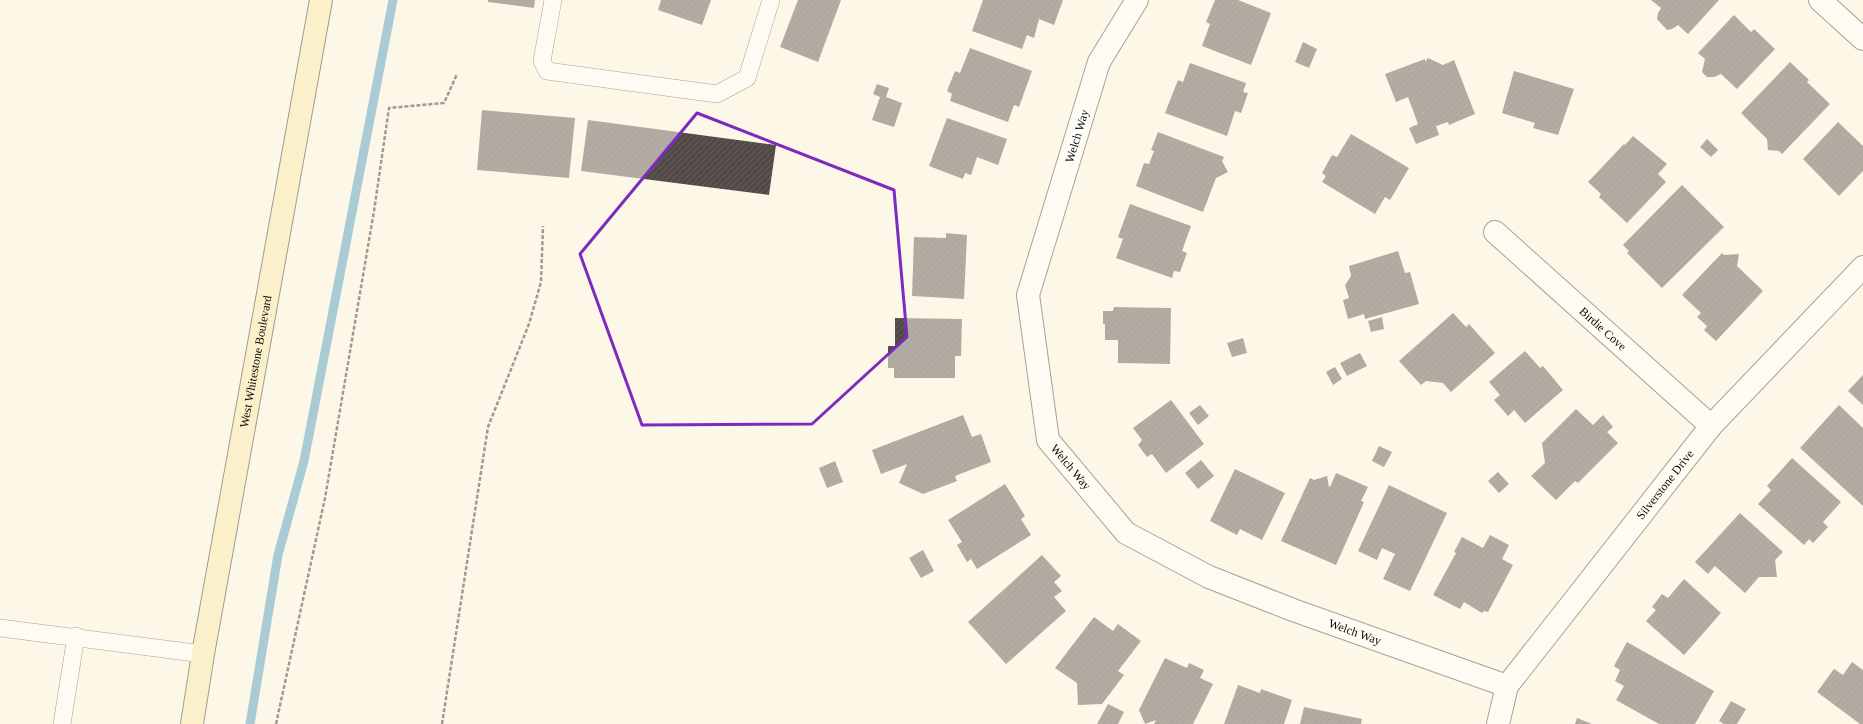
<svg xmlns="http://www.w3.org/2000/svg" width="1863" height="724" font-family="Georgia,serif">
<defs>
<pattern id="building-hatch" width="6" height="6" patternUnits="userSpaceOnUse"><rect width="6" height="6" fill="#514a47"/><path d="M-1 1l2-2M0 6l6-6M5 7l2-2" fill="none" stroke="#655f5d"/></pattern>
</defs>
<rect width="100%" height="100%" fill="#fdf7e8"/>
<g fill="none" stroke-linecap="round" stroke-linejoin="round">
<path stroke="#4095be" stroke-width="9" d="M 250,724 L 278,555 L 304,461 L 393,0"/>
</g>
<g fill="url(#building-hatch)">
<path d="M 488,0 L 535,0 L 534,8 L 488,2 Z"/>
<path d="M 661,0 L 711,0 L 702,25 L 658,10 Z"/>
<path d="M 798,0 L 841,0 L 818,62 L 780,47 Z"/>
<path d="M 983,0 L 1063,0 L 1054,25 L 1039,19 L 1034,38 L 1027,35 L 1022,49 L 972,31 Z"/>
<path d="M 1215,0 L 1238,0 L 1271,13 L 1251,65 L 1202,46 L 1210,24 L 1206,22 Z"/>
<path d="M 1651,0 L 1719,0 L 1688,34 L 1678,25 L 1672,29 L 1667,30 L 1657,19 L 1658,13 L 1661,8 Z"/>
<path d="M 1734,15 L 1751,32 L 1754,29 L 1775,49 L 1737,89 L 1721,74 L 1714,77 L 1707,77 L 1702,72 L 1705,59 L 1698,53 Z"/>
<path d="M 1303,42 L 1317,49 L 1309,68 L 1295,62 Z"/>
<path d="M 970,48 L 1032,71 L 1019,107 L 1014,105 L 1008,122 L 950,101 L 952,94 L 947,91 L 955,71 L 960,73 Z"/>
<path d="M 1428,58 L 1443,65 L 1454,60 L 1475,114 L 1449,125 L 1448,122 L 1436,126 L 1439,135 L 1416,144 L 1409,128 L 1418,124 L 1408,97 L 1396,102 L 1385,74 L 1425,59 L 1425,62 Z"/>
<path d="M 1790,62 L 1809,80 L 1807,82 L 1830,104 L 1782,154 L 1779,151 L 1768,150 L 1767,139 L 1741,113 Z"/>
<path d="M 1190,63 L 1246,83 L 1243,92 L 1248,93 L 1241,113 L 1235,111 L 1227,136 L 1165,113 L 1178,80 L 1183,82 Z"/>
<path d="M 1514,71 L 1574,89 L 1558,135 L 1533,128 L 1535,123 L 1502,113 Z"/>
<path d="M 877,84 L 889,88 L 886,97 L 902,103 L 894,127 L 872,120 L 880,97 L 873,94 Z"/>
<path d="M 482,110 L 575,118 L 569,178 L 477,170 Z"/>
<path d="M 947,118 L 1007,139 L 998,165 L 977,157 L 971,175 L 965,173 L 963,179 L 929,166 Z"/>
<path d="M 588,120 L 776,145 L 769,195 L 581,171 Z"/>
<path d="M 1838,122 L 1863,146 L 1863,171 L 1839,196 L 1803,159 Z"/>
<path d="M 1158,132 L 1224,157 L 1222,161 L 1228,172 L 1216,178 L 1203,212 L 1136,186 L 1144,163 L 1149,164 L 1154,151 L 1151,150 Z"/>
<path d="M 1351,134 L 1409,168 L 1390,200 L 1385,197 L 1375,214 L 1322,182 L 1326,176 L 1322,173 L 1332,155 L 1337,157 Z"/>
<path d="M 1633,136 L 1667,164 L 1658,174 L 1666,182 L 1627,223 L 1599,197 L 1601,194 L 1588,182 L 1624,144 L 1625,145 Z"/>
<path d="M 1707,139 L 1718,150 L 1711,157 L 1700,147 Z"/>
<path d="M 1682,185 L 1724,227 L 1662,288 L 1627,253 L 1629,251 L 1623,245 Z"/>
<path d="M 1130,204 L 1191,226 L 1182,251 L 1187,253 L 1180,272 L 1174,271 L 1172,278 L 1116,258 L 1123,239 L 1118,237 Z"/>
<path d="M 946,233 L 967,235 L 964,299 L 912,296 L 914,237 L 946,238 Z"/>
<path d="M 1398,251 L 1405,273 L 1410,272 L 1419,304 L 1365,319 L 1364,314 L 1348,319 L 1343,300 L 1349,298 L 1345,285 L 1351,276 L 1349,266 Z"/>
<path d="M 1722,253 L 1724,255 L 1739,254 L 1737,266 L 1763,291 L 1716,341 L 1704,330 L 1707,326 L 1697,317 L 1701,313 L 1682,295 Z"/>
<path d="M 1114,307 L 1171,308 L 1170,364 L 1118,363 L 1118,340 L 1105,340 L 1105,324 L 1103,324 L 1103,311 L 1113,311 Z"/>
<path d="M 1453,313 L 1466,327 L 1469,324 L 1495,353 L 1451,392 L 1443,383 L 1426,381 L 1421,385 L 1399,361 Z"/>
<path d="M 1382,317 L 1384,329 L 1371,332 L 1368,321 Z"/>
<path d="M 895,318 L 962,319 L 961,356 L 955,356 L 955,378 L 894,378 L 894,368 L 888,368 L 888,346 L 895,346 Z"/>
<path d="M 1243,338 L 1247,353 L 1232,357 L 1227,343 Z"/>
<path d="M 1525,351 L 1540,368 L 1543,366 L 1563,390 L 1525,423 L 1514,410 L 1508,416 L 1494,400 L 1500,395 L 1489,382 Z"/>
<path d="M 1360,353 L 1367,366 L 1347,376 L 1340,363 Z"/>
<path d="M 1335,367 L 1342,379 L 1333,385 L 1326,372 Z"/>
<path d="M 1863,375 L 1863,405 L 1848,391 Z"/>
<path d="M 1171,400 L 1204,444 L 1166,473 L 1152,454 L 1147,457 L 1138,445 L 1142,440 L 1133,428 Z"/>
<path d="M 1200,405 L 1209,416 L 1198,425 L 1189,413 Z"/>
<path d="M 1839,405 L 1863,428 L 1863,506 L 1800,448 Z"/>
<path d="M 1576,409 L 1593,425 L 1603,415 L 1613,427 L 1607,432 L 1618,443 L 1578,483 L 1575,481 L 1556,500 L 1531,476 L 1545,463 L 1542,443 Z"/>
<path d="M 963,415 L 972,437 L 981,434 L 991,462 L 955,476 L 957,481 L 923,494 L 899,483 L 907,464 L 881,474 L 872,450 Z"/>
<path d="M 1379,446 L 1392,452 L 1384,467 L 1372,461 Z"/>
<path d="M 1792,458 L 1841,502 L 1823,522 L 1828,527 L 1813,543 L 1809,539 L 1804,545 L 1758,504 L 1771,490 L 1767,486 Z"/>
<path d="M 1201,460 L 1214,476 L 1198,489 L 1185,473 Z"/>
<path d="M 835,461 L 843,482 L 827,488 L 819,468 Z"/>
<path d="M 1235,469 L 1285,493 L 1262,540 L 1240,529 L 1237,535 L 1210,521 Z"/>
<path d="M 1498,472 L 1509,484 L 1499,493 L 1488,481 Z"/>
<path d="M 1336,473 L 1368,487 L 1361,501 L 1364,502 L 1336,565 L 1281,541 L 1310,478 L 1314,480 L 1327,476 L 1329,487 L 1330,487 Z"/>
<path d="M 1005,484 L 1025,516 L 1021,519 L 1031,535 L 977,569 L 971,559 L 967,562 L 957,545 L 962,542 L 948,520 Z"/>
<path d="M 1389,485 L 1447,513 L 1410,591 L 1383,579 L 1395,554 L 1382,548 L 1377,560 L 1358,551 Z"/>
<path d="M 1740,513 L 1783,552 L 1775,560 L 1777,577 L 1759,577 L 1745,593 L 1715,566 L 1708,574 L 1695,562 Z"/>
<path d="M 1490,535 L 1509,545 L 1502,559 L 1513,565 L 1488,612 L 1484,611 L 1482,613 L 1464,602 L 1460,609 L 1433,595 L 1456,553 L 1454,552 L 1462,537 L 1483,548 Z"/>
<path d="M 923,550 L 934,571 L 921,578 L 909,558 Z"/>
<path d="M 1042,555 L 1061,576 L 1054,582 L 1062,591 L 1054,597 L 1066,611 L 1006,664 L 968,622 Z"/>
<path d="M 1684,579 L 1721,613 L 1684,655 L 1646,621 L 1656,610 L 1652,607 L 1662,594 L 1668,598 Z"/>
<path d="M 1094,617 L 1113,631 L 1118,624 L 1141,641 L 1118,671 L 1124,675 L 1102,704 L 1078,705 L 1077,683 L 1055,668 Z"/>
<path d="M 1627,642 L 1714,691 L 1695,724 L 1659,724 L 1616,700 L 1624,686 L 1615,681 L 1620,670 L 1614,666 Z"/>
<path d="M 1165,658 L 1187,668 L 1189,663 L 1204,670 L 1200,678 L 1213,684 L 1193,724 L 1154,724 L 1156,720 L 1145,724 L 1139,710 Z"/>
<path d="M 1852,662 L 1863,670 L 1863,724 L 1860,724 L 1817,692 L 1834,669 L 1843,675 Z"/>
<path d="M 1238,685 L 1260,693 L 1261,689 L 1292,700 L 1284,724 L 1224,724 Z"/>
<path d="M 1731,701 L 1746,709 L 1737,724 L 1724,724 L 1719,721 Z"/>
<path d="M 1108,704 L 1124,712 L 1118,724 L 1097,724 Z"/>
<path d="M 1304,707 L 1362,719 L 1361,724 L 1300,724 Z"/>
<path d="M 1577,718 L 1592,724 L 1575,724 Z"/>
</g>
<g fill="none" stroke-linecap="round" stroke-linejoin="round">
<defs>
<g id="service">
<path d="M 553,0 L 542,61 L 547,71 L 717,94 L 747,78 L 771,0"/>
<path d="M 0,628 L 203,654"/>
<path d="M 62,724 L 76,636"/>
</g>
<g id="minor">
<path id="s1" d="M 1137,0 L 1099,62 L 1028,295 L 1048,440 L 1126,533 L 1209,577 L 1293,610 L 1507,686"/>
<path d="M 1820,0 L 1863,39"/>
<path id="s2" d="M 1495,232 L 1711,426"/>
<path id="s3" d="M 1498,724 L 1507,686 L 1711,426 L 1863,267"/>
</g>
<g id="secondary">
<path id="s4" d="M 192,724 L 203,654 L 321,0"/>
</g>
</defs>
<use href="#service" stroke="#3c3c3c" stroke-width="18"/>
<use href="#minor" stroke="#3c3c3c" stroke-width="24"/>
<use href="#secondary" stroke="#2b2b2b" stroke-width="24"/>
<g stroke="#2b2b2b" stroke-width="2.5" stroke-dasharray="4 2" stroke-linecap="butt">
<path d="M 276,724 L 325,498 L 374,211 L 389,108 L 444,103 L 457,74"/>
<path d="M 442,724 L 488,427 L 529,324 L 541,282 L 543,226"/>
</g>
<use href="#service" stroke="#fff" stroke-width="17"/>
<use href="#minor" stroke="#fff" stroke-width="22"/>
<use href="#secondary" stroke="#f7e8a9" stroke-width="22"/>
</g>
<path d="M0 0H1863V724H0ZM 697,113 L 894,190 L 907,337 L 812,424 L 642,425 L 580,254 Z" fill="#fdf7e8" fill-opacity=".55" fill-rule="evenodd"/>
<path fill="none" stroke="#7b2cbf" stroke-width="3" stroke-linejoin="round" d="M 697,113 L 894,190 L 907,337 L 812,424 L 642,425 L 580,254 Z"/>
<g text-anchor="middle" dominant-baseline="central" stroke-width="4" stroke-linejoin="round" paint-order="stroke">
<g font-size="12" fill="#090909" stroke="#fff">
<text transform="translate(1077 136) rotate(-73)">Welch Way</text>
<text stroke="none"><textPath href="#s2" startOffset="145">Birdie Cove</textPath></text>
<text stroke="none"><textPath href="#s4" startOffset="368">West Whitestone Boulevard</textPath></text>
<text stroke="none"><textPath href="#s1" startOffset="498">Welch Way</textPath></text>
<text stroke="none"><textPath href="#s3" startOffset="295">Silverstone Drive</textPath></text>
<text stroke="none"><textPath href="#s1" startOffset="834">Welch Way</textPath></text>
</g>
</g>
</svg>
